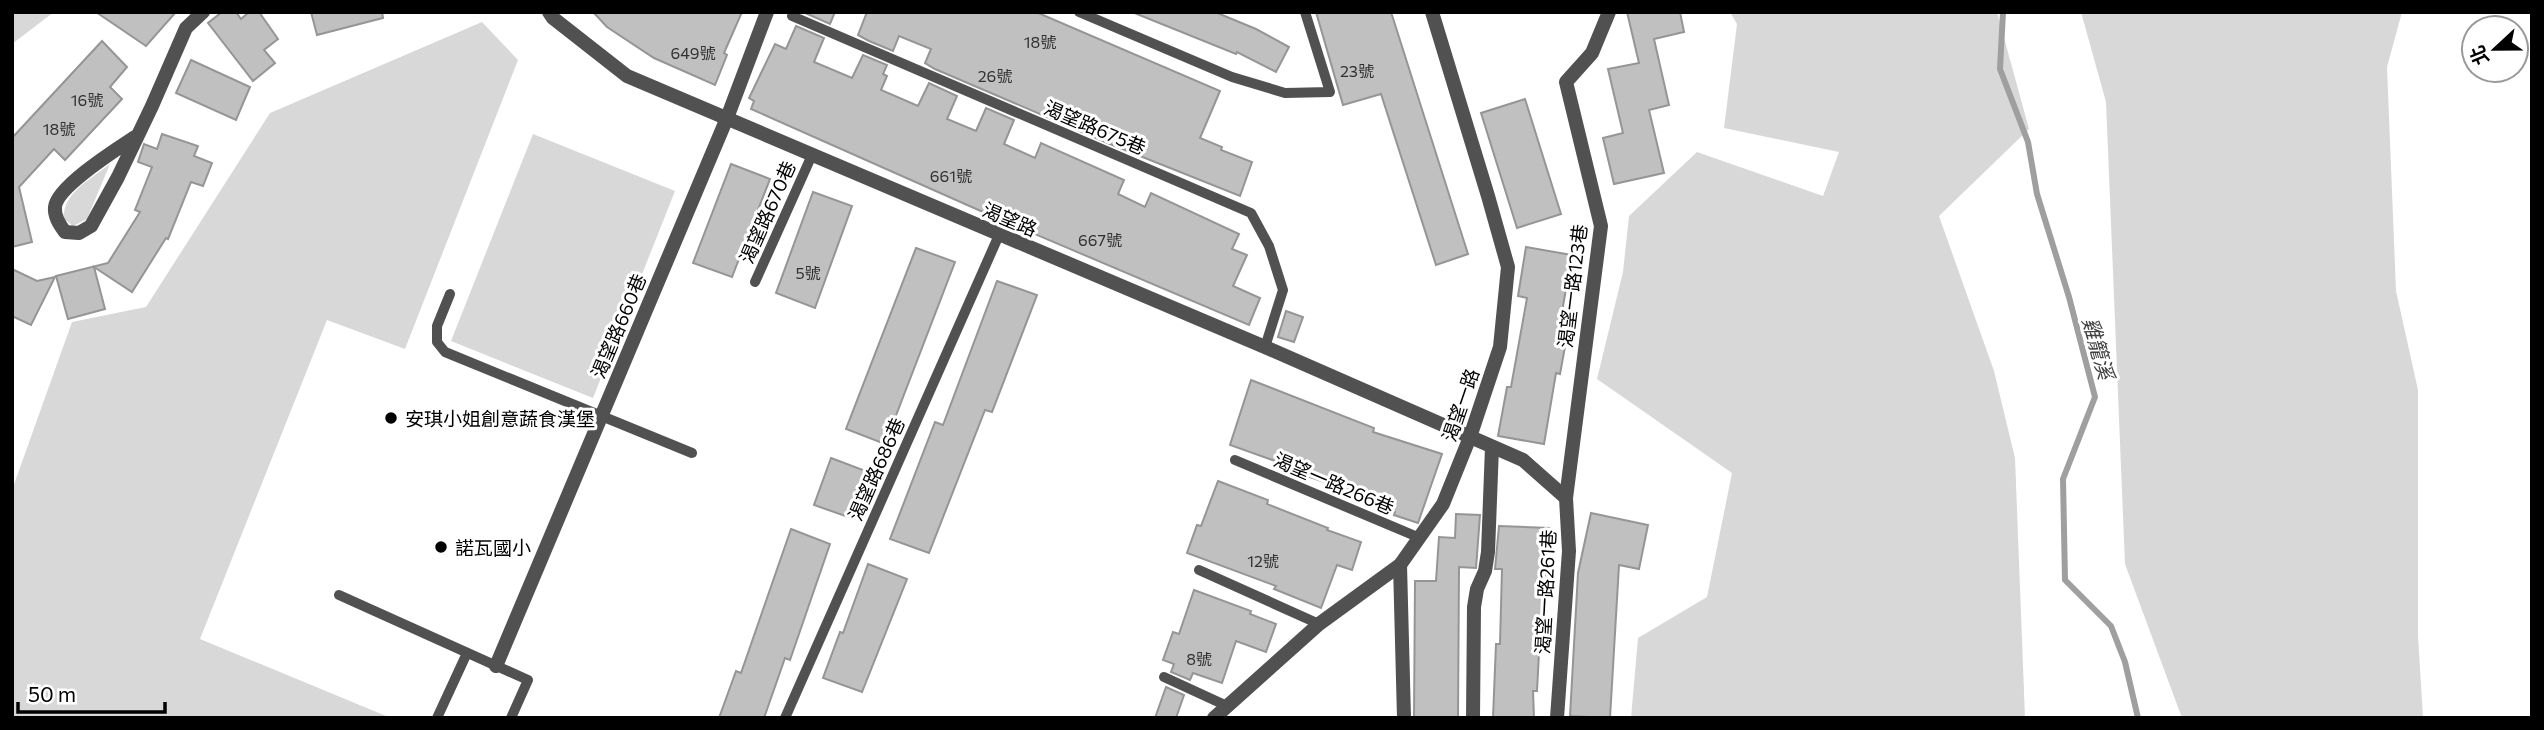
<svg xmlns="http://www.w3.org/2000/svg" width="2544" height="730" font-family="Commissioner,'Noto Sans TC',sans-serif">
<rect width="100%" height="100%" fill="#fff"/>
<g fill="#d8d8d8">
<path d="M 12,12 L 54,12 L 12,44 Z"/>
<path d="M 1730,12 L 1997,12 L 2029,129 L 1939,216 L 1994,371 L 2015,458 L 2025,718 L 1631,718 L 1638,638 L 1707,597 L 1732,473 L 1597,379 L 1623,272 L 1629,216 L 1697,152 L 1823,196 L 1839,152 L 1724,128 L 1737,24 Z"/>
<path d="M 2081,12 L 2402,12 L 2387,67 L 2396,291 L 2418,390 L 2418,636 L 2423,718 L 2182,718 L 2125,564 L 2106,102 Z"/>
<path d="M 482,22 L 518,60 L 405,349 L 327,320 L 200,639 L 391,718 L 12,718 L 12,490 L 72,322 L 146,307 L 270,113 Z"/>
<path d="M 533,134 L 675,191 L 593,398 L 451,341 Z"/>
<path d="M 110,164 L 87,219 L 73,226 L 64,219 C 62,193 91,179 110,164 Z"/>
</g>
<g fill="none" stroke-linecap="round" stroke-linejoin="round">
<path stroke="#9f9f9f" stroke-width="6" d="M 2003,12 L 2000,69 L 2028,142 L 2037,194 L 2069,297 L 2095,397 L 2063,479 L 2065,580 L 2111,626 L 2125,662 L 2138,718"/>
</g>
<g fill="#c0c0c0" stroke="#959595" stroke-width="2">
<path d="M 96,12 L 176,12 L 146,46 Z"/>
<path d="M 222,12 L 236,12 L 241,19 L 249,12 L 259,12 L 278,39 L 264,50 L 275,63 L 253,81 L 208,23 Z"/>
<path d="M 311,12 L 382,12 L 383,18 L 317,35 Z"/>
<path d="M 593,12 L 742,12 L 724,53 L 727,55 L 715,85 L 654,58 L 607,27 Z"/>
<path d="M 803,12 L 835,12 L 830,24 Z"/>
<path d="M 867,12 L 1036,12 L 1220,91 L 1200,138 L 1222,147 L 1221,150 L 1252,162 L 1240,196 L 1110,144 L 935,69 L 925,63 L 931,49 L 899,36 L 893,51 L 869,41 L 858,35 Z"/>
<path d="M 1132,12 L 1215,12 L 1256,29 L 1289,47 L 1276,72 L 1237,52 L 1236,54 Z"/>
<path d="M 1316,12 L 1391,12 L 1468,254 L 1436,265 L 1381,94 L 1343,105 Z"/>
<path d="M 1627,12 L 1680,12 L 1684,32 L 1654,39 L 1669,105 L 1649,110 L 1664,173 L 1614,184 L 1603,138 L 1623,133 L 1608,69 L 1639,63 Z"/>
<path d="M 796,26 L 824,38 L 814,62 L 852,78 L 863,55 L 887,65 L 883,74 L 887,76 L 881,90 L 918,106 L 929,83 L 957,96 L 947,119 L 976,131 L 986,108 L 1014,120 L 1004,144 L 1035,158 L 1041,143 L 1124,180 L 1118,194 L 1145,207 L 1151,193 L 1239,234 L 1232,249 L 1247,255 L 1233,286 L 1260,298 L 1249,325 L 983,212 L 751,109 L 754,101 L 749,98 L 775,44 L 786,49 Z"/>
<path d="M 102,41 L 127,67 L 110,87 L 122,99 L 65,160 L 54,149 L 19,187 L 32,242 L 12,247 L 12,138 Z"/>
<path d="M 191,60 L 250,87 L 236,120 L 176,93 Z"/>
<path d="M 1525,99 L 1561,214 L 1517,228 L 1481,113 Z"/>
<path d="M 162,134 L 198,146 L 194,156 L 212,163 L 203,186 L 191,182 L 168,239 L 166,238 L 132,292 L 94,267 L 105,309 L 68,319 L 56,276 L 108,263 L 140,212 L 135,210 L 152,167 L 138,162 L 144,144 L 157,149 Z"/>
<path d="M 731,164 L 770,179 L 732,277 L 693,263 Z"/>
<path d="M 813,192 L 852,206 L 815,308 L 776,293 Z"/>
<path d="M 1526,247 L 1572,255 L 1560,323 L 1569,325 L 1560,374 L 1556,373 L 1544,444 L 1498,436 L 1507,387 L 1511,387 L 1527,298 L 1518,296 Z"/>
<path d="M 916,248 L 955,262 L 885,444 L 846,429 Z"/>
<path d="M 12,269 L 37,281 L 55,277 L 31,325 L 12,316 Z"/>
<path d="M 997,281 L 1037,295 L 992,412 L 985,410 L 929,553 L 890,539 L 935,422 L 943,425 Z"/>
<path d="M 1286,311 L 1303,317 L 1294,342 L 1278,337 Z"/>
<path d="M 1251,380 L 1374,428 L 1373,432 L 1442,454 L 1418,523 L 1394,515 L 1395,512 L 1359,500 L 1360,497 L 1326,485 L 1327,483 L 1293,471 L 1295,468 L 1230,445 Z"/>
<path d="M 831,458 L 871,473 L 854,519 L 814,505 Z"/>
<path d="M 1218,481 L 1268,500 L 1267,504 L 1328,528 L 1327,530 L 1361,542 L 1352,570 L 1337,565 L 1321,608 L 1274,589 L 1276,586 L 1187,553 L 1197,525 L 1201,526 Z"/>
<path d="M 1591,513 L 1648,525 L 1639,569 L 1619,565 L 1610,718 L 1570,716 L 1578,573 Z"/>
<path d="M 1456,514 L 1480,515 L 1476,568 L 1459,567 L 1458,718 L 1414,718 L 1415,581 L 1436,581 L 1439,537 L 1455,538 Z"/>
<path d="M 1499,526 L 1549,528 L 1542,634 L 1540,634 L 1537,691 L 1533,691 L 1534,718 L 1493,718 L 1496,644 L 1500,644 L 1502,569 L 1495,569 Z"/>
<path d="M 791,529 L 830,544 L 790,660 L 785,658 L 764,718 L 719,718 L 736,671 L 741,673 Z"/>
<path d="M 868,564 L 907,579 L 862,692 L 823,678 L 840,632 L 843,633 Z"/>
<path d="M 1194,590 L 1251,611 L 1250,614 L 1276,624 L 1266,652 L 1236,641 L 1222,683 L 1193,673 L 1190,680 L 1171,672 L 1174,664 L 1163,660 L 1173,632 L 1179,634 Z"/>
<path d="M 1166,687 L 1184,695 L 1176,718 L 1155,718 Z"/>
</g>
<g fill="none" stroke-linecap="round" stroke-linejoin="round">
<g stroke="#515151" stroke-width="10">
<path d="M 1079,12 L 1232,77 L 1285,93 L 1330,92 L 1305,12"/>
<path d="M 792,16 L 1251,213 L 1269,246 L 1283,290 L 1265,347"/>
<path d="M 755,282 L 812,155"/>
<path d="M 450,294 L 437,326 L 437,342 L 445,352 L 692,453"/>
<path d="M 1235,460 L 1420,538"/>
<path d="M 1199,570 L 1319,624"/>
<path d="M 339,595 L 528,680 L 511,718"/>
<path d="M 1164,677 L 1227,706"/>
<path d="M 437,718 L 467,653"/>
<path d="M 785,718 L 999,235"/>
</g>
<g stroke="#515151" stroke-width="14">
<path d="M 549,12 L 553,18 L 627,76 L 1265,347 L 1523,460 L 1566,498 L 1569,551 L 1557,718"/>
<path d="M 138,135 C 120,147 57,186 55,207 C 54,216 59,224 65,232 L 79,233 L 91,226 L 118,177 L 152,106 L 186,28 L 203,12"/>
<path d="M 1566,498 L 1601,226 L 1566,82 L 1592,53 L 1609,12"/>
<path d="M 1400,565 L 1404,718"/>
<path d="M 496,666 L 727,118 L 767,12"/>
<path d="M 1214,718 L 1319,624 L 1400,565 L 1443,504 L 1470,437 L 1500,347 L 1508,267 L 1488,196 L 1432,12"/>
<path d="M 1473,718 L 1474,607 L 1477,589 L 1485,571 L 1488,552 L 1492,447"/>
</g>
</g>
<g fill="#000" stroke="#fff" stroke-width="2.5">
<circle cx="391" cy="418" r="7"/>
<circle cx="441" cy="547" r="7"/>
</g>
<g text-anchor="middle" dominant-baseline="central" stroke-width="6" stroke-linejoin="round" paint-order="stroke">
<g font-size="16" fill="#303030">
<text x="1040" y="41">18號</text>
<text x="693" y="52">649號</text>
<text x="1357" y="70">23號</text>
<text x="995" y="75">26號</text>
<text x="87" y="99">16號</text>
<text x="59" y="128">18號</text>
<text x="951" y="175">661號</text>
<text x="1100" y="239">667號</text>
<text x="808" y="272">5號</text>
<text x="1263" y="560">12號</text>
<text x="1199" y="658">8號</text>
</g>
<g font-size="19" fill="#000" stroke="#fff">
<text transform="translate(1095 127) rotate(23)">渴望路675巷</text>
<text transform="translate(767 212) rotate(-66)">渴望路670巷</text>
<text transform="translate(1010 219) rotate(23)">渴望路</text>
<text transform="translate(1572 286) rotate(-83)">渴望一路123巷</text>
<text transform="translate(618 326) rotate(-67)">渴望路660巷</text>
<text transform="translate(1460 405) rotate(-71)">渴望一路</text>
<text transform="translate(876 469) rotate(-66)">渴望路686巷</text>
<text transform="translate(1334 483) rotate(23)">渴望一路266巷</text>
<text transform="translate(1545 592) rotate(-87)">渴望一路261巷</text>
</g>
<g font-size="19" fill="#000" stroke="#fff" text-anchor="start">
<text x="405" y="418">安琪小姐創意蔬食漢堡</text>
<text x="455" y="547">諾瓦國小</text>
</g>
<g font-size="21" font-style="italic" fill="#404040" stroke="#fff">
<text transform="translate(2099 348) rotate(74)">雞籠溪</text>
</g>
</g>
<rect width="2544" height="730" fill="none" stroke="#000000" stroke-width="28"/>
<g transform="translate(2495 49) rotate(248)"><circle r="33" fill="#ffffff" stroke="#999999" stroke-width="2"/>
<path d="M0-5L12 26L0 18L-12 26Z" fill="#000000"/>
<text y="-10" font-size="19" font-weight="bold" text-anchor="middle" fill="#000000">北</text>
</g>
<path d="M18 702v10h147v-10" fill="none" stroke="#000000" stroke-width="3.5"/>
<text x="28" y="702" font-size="21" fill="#000000" stroke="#ffffff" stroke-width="5" paint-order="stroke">50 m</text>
</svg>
